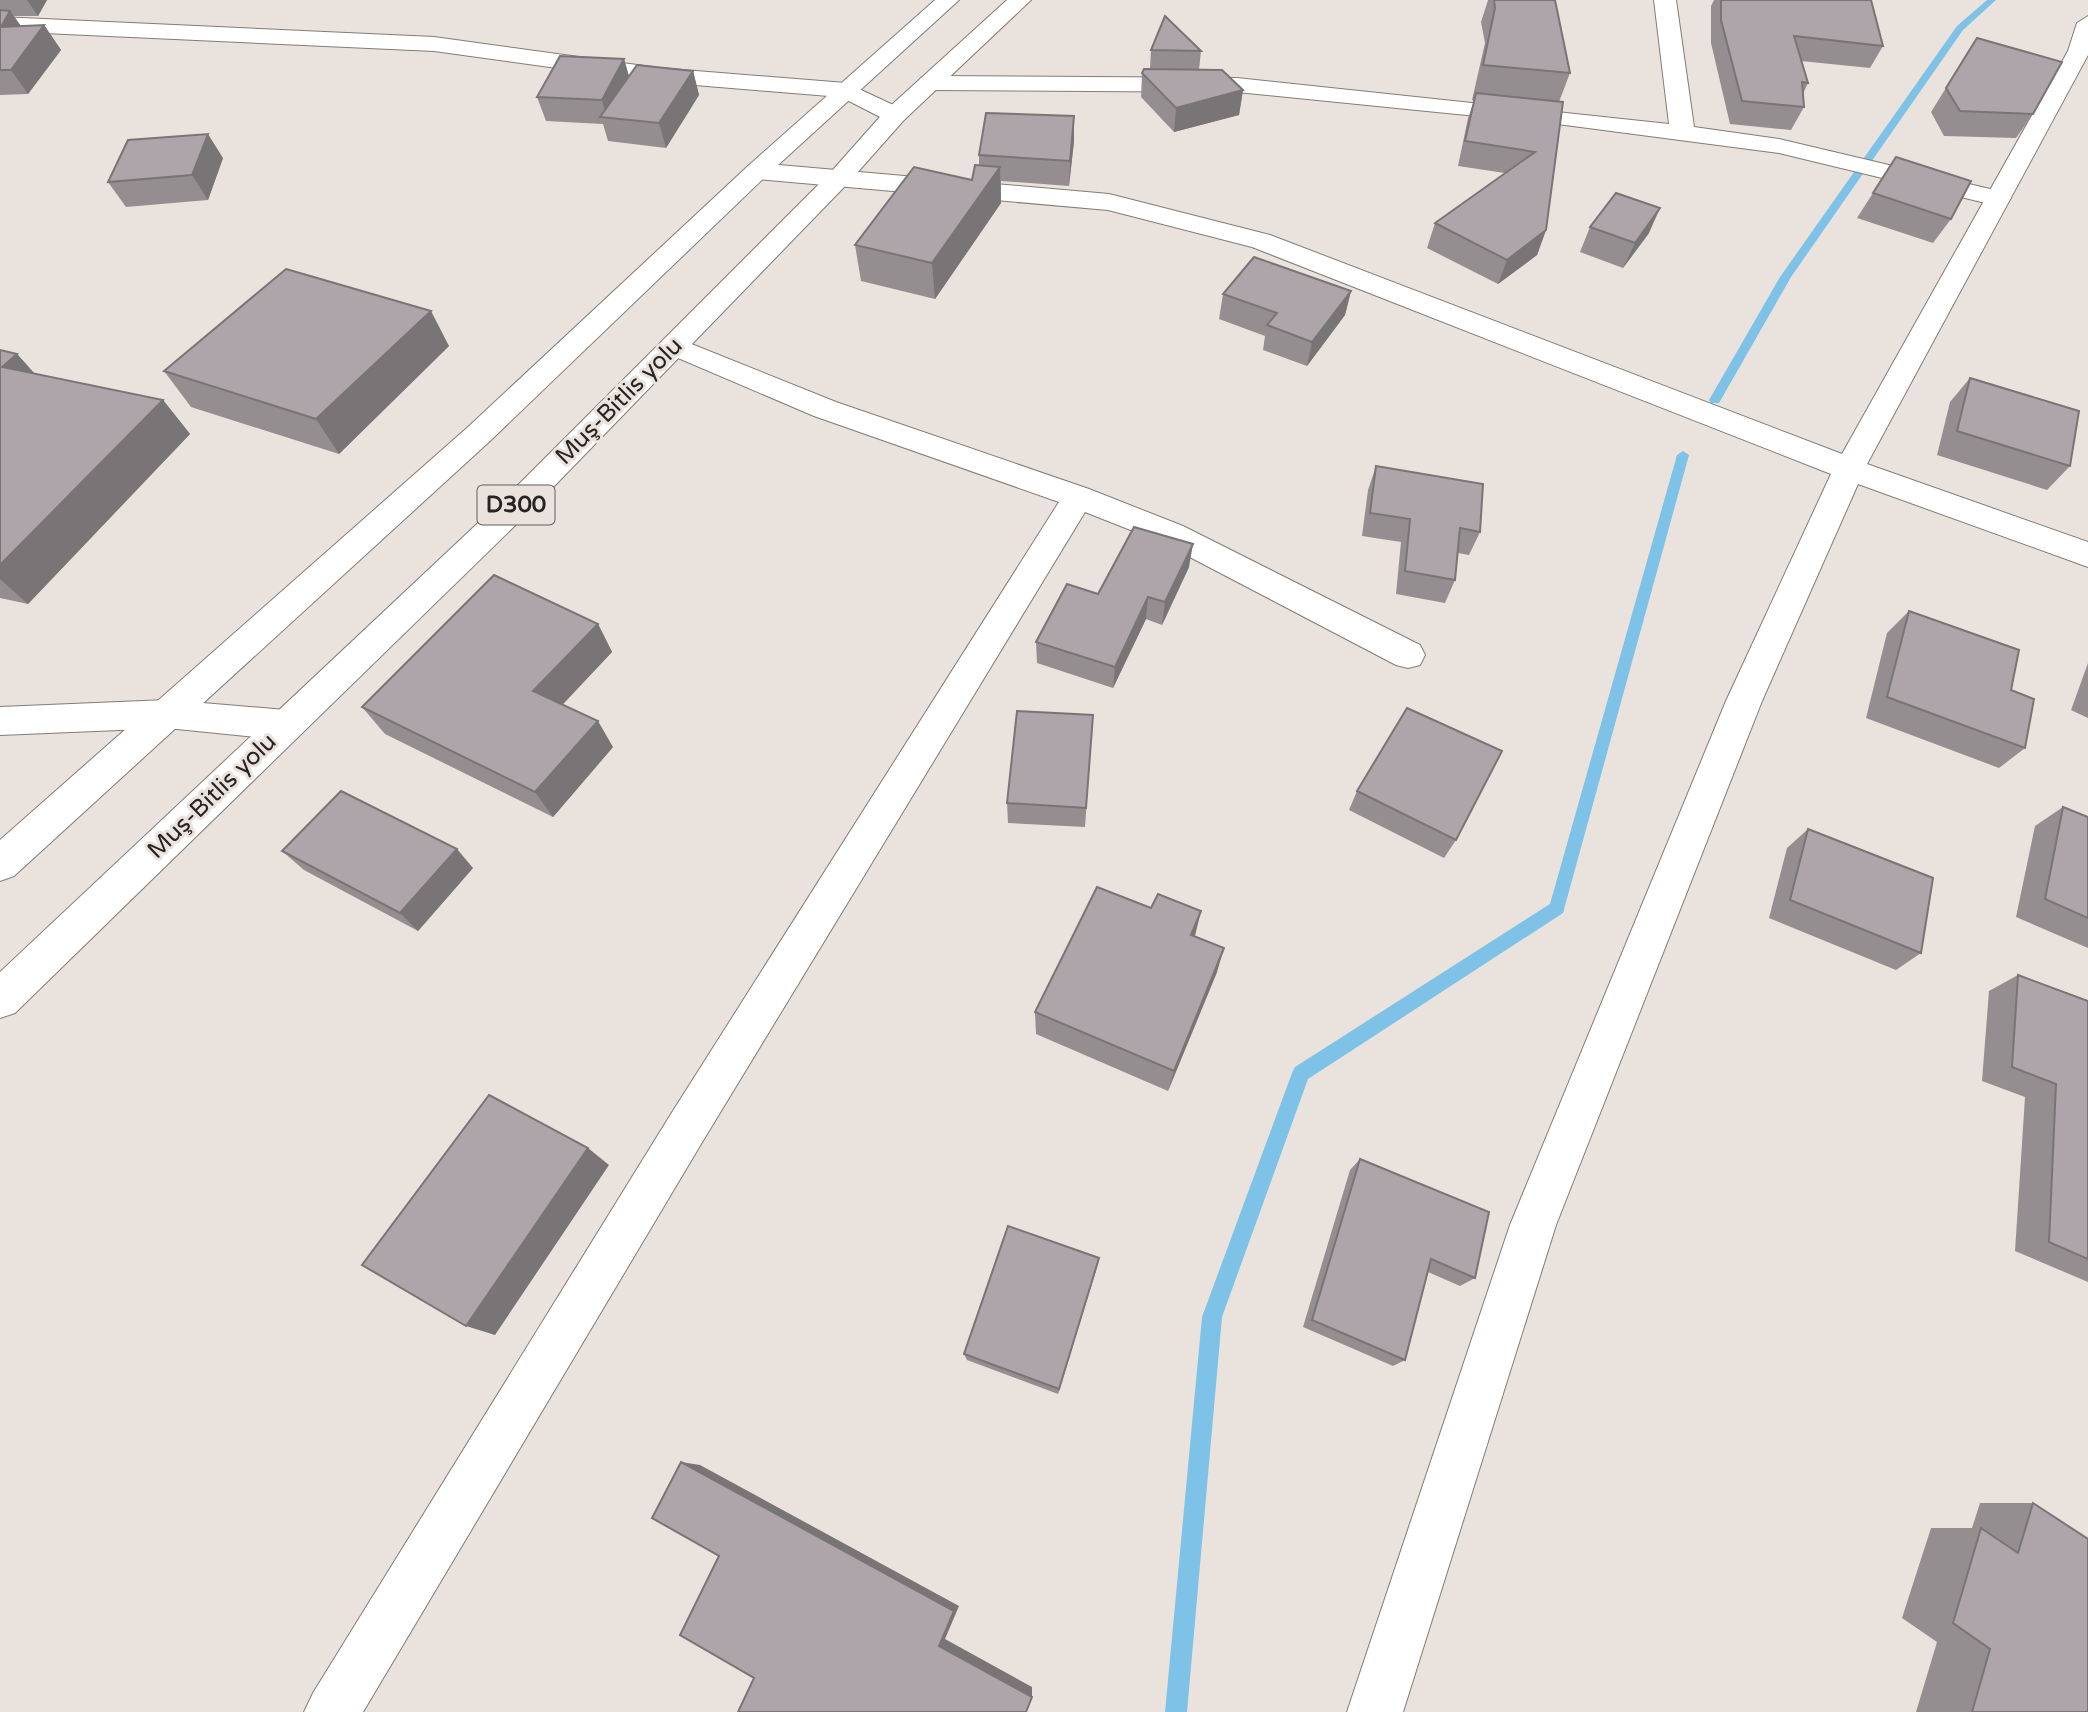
<svg xmlns="http://www.w3.org/2000/svg" width="2088" height="1712" font-family="'Varela Round',sans-serif">
<rect width="100%" height="100%" fill="#eae3dd"/>
<g fill="none" stroke-linecap="round" stroke-linejoin="round">
<g fill="#7ec2e7" fill-rule="evenodd">
<path d="M 1987,0 L 1996,0 L 1963,30 L 1791,277 L 1719,403 L 1711,403 L 1709,400 L 1780,277 L 1957,26 Z"/>
<path d="M 1683,451 L 1689,455 L 1563,913 L 1308,1079 L 1222,1317 L 1187,1712 L 1165,1712 L 1202,1317 L 1292,1073 L 1295,1067 L 1550,904 L 1677,455 Z"/>
</g>
<defs>
<g id="street">
<path d="M 1654,0 L 1676,0 L 1694,127 L 1779,139 L 2007,193 L 2011,198 L 2007,203 L 1998,206 L 1779,153 L 1565,125 L 1237,92 L 929,90 L 921,88 L 917,83 L 921,78 L 929,76 L 1237,78 L 1669,124 Z"/>
<path d="M 674,337 L 836,402 L 1089,489 L 1183,526 L 1420,645 L 1425,655 L 1420,665 L 1408,668 L 1396,665 L 1161,542 L 1085,512 L 701,1144 L 363,1712 L 304,1712 L 313,1693 L 671,1114 L 1059,502 L 814,416 L 664,352 L 660,346 L 664,340 Z"/>
<path d="M 167,700 L 286,710 L 299,715 L 304,725 L 299,735 L 286,740 L 167,728 L 0,735 L 0,707 Z"/>
</g>
<g id="secondary">
<path d="M 2088,16 L 2088,55 L 1867,464 L 2088,542 L 2088,567 L 1858,484 L 1762,701 L 1556,1225 L 1403,1712 L 1347,1712 L 1510,1225 L 1726,701 L 1831,474 L 1252,247 L 1108,210 L 757,179 L 748,176 L 744,171 L 748,166 L 757,163 L 1109,194 L 1270,235 L 1842,454 L 2068,51 L 2077,23 Z"/>
<path d="M 0,17 L 434,37 L 659,68 L 846,83 L 904,110 L 907,115 L 904,120 L 886,120 L 841,97 L 659,82 L 434,51 L 0,31 Z"/>
</g>
<g id="highway">
<path d="M 935,0 L 959,0 L 766,176 L 490,441 L 14,876 L 0,881 L 0,840 L 468,427 L 748,166 Z"/>
<path d="M 1007,0 L 1031,0 L 904,120 L 849,182 L 533,508 L 15,1013 L 0,1018 L 0,972 L 511,492 L 831,172 L 886,110 Z"/>
</g>
</defs>
<use href="#street" stroke="#827c76" stroke-width="2"/>
<use href="#secondary" stroke="#827c76" stroke-width="2"/>
<use href="#highway" stroke="#827c76" stroke-width="2"/>
<use href="#street" fill="#fff" fill-rule="evenodd"/>
<use href="#secondary" fill="#fff" fill-rule="evenodd"/>
<use href="#highway" fill="#fff" fill-rule="evenodd"/>
</g>
<g fill="#958e91">
<path d="M 0,0 L 47,0 L 38,16 L 14,16 L 21,26 L 44,25 L 61,50 L 28,94 L 0,95 Z"/>
<path d="M 1488,0 L 1555,0 L 1570,73 L 1559,102 L 1546,230 L 1537,255 L 1498,284 L 1427,248 L 1435,223 L 1505,173 L 1458,166 L 1468,118 L 1474,101 L 1472,100 L 1485,43 L 1481,22 Z"/>
<path d="M 1714,0 L 1871,0 L 1883,46 L 1870,68 L 1801,61 L 1808,83 L 1803,94 L 1804,107 L 1791,130 L 1730,124 L 1711,43 L 1711,6 Z"/>
<path d="M 1977,38 L 2033,114 L 2016,138 L 1944,136 L 1931,112 Z"/>
<path d="M 1151,50 L 1201,51 L 1199,70 L 1243,90 L 1239,115 L 1174,132 L 1141,97 L 1142,73 L 1150,69 Z"/>
<path d="M 624,59 L 629,76 L 693,71 L 699,95 L 666,148 L 608,141 L 603,124 L 546,121 L 537,97 Z"/>
<path d="M 1074,116 L 1074,141 L 1069,186 L 1001,181 L 1001,203 L 935,299 L 861,281 L 855,245 L 972,180 L 979,165 L 979,155 Z"/>
<path d="M 1896,157 L 1951,219 L 1933,243 L 1857,218 Z"/>
<path d="M 223,158 L 208,200 L 126,207 L 108,182 Z"/>
<path d="M 1590,227 L 1649,233 L 1623,268 L 1580,252 Z"/>
<path d="M 1351,291 L 1345,315 L 1307,366 L 1263,350 L 1265,336 L 1219,319 L 1223,294 Z"/>
<path d="M 449,346 L 339,454 L 191,407 L 164,371 Z"/>
<path d="M 0,350 L 17,354 L 35,374 L 163,400 L 190,434 L 28,604 L 0,598 Z"/>
<path d="M 1970,378 L 2070,466 L 2047,490 L 1937,455 L 1950,402 Z"/>
<path d="M 1376,466 L 1480,532 L 1469,555 L 1458,553 L 1455,580 L 1445,603 L 1396,594 L 1401,542 L 1362,536 L 1368,490 Z"/>
<path d="M 1189,567 L 1162,625 L 1146,619 L 1113,688 L 1037,663 L 1036,642 Z"/>
<path d="M 1909,611 L 2011,690 L 2025,748 L 1999,768 L 1866,718 L 1887,633 Z"/>
<path d="M 598,624 L 612,652 L 562,705 L 613,747 L 553,817 L 385,734 L 362,707 Z"/>
<path d="M 2088,663 L 2088,718 L 2071,710 Z"/>
<path d="M 1093,715 L 1085,827 L 1008,823 L 1007,803 Z"/>
<path d="M 1357,791 L 1456,840 L 1444,858 L 1349,810 Z"/>
<path d="M 2063,807 L 2088,817 L 2088,948 L 2016,917 L 2035,826 Z"/>
<path d="M 1808,829 L 1921,953 L 1896,970 L 1769,918 L 1787,848 Z"/>
<path d="M 282,851 L 473,868 L 418,931 L 304,870 Z"/>
<path d="M 1217,972 L 1168,1091 L 1036,1034 L 1035,1012 Z"/>
<path d="M 2018,975 L 2088,1001 L 2088,1282 L 2015,1251 L 2025,1097 L 1982,1081 L 1989,991 Z"/>
<path d="M 1360,1159 L 1475,1278 L 1460,1286 L 1428,1272 L 1405,1360 L 1393,1366 L 1303,1327 L 1350,1170 Z"/>
<path d="M 1099,1258 L 1058,1394 L 967,1360 L 964,1354 Z"/>
<path d="M 1980,1503 L 2033,1503 L 2088,1712 L 1916,1712 L 1937,1642 L 1902,1618 L 1931,1528 L 1972,1528 Z"/>
</g>
<g fill="#797476">
<path d="M 27,0 L 47,0 L 38,16 Z"/>
<path d="M 10,11 L 27,35 L 1,27 Z"/>
<path d="M 44,25 L 61,50 L 28,94 L 11,70 Z"/>
<path d="M 624,59 L 631,84 L 607,117 L 602,100 Z"/>
<path d="M 693,71 L 699,95 L 666,148 L 659,123 Z"/>
<path d="M 1243,90 L 1239,115 L 1174,132 L 1176,108 Z"/>
<path d="M 1074,116 L 1074,141 L 1069,186 L 1070,161 Z"/>
<path d="M 208,134 L 223,158 L 208,200 L 192,175 Z"/>
<path d="M 1000,167 L 1001,203 L 935,299 L 932,263 Z"/>
<path d="M 1660,208 L 1649,233 L 1623,268 L 1635,243 Z"/>
<path d="M 1546,230 L 1537,255 L 1498,284 L 1507,260 Z"/>
<path d="M 1351,291 L 1345,315 L 1307,366 L 1312,342 Z"/>
<path d="M 431,311 L 449,346 L 339,454 L 316,419 Z"/>
<path d="M 17,354 L 48,389 L 2,367 Z"/>
<path d="M 163,400 L 190,434 L 28,604 L 0,579 L 0,565 Z"/>
<path d="M 1193,544 L 1189,567 L 1162,625 L 1165,602 Z"/>
<path d="M 1148,597 L 1146,619 L 1113,688 L 1115,667 Z"/>
<path d="M 598,624 L 612,652 L 550,718 L 533,691 Z"/>
<path d="M 598,721 L 613,747 L 553,817 L 535,792 Z"/>
<path d="M 457,849 L 473,868 L 418,931 L 400,913 Z"/>
<path d="M 1201,911 L 1195,936 L 1191,935 Z"/>
<path d="M 1224,948 L 1217,972 L 1168,1091 L 1174,1071 Z"/>
<path d="M 588,1148 L 609,1165 L 495,1335 L 466,1326 Z"/>
<path d="M 1099,1258 L 1097,1267 L 1058,1394 L 1059,1389 Z"/>
<path d="M 681,1462 L 700,1465 L 959,1606 L 945,1639 L 1032,1687 L 1032,1697 L 939,1646 Z"/>
</g>
<g fill="#ada5a9" stroke="#797476" stroke-width="2">
<path d="M 1494,0 L 1555,0 L 1570,73 L 1483,65 L 1495,8 Z"/>
<path d="M 1721,0 L 1871,0 L 1883,46 L 1794,36 L 1808,83 L 1802,82 L 1804,107 L 1742,101 L 1721,20 Z"/>
<path d="M 0,10 L 10,11 L 1,27 L 44,25 L 11,70 L 0,70 Z"/>
<path d="M 1165,16 L 1201,51 L 1151,50 Z"/>
<path d="M 1977,38 L 2062,62 L 2033,114 L 1960,111 L 1946,88 Z"/>
<path d="M 560,56 L 624,59 L 602,100 L 537,97 Z"/>
<path d="M 637,65 L 693,71 L 659,123 L 600,117 Z"/>
<path d="M 1144,69 L 1222,70 L 1243,90 L 1176,108 L 1142,73 Z"/>
<path d="M 1476,93 L 1563,102 L 1546,230 L 1507,260 L 1435,223 L 1535,152 L 1465,141 Z"/>
<path d="M 986,113 L 1074,116 L 1070,161 L 979,155 Z"/>
<path d="M 208,134 L 192,175 L 108,182 L 128,140 Z"/>
<path d="M 1896,157 L 1971,181 L 1951,219 L 1873,193 Z"/>
<path d="M 975,165 L 1000,167 L 932,263 L 855,245 L 914,167 L 972,180 Z"/>
<path d="M 1616,193 L 1660,208 L 1635,243 L 1590,227 Z"/>
<path d="M 1254,257 L 1351,291 L 1312,342 L 1267,325 L 1277,313 L 1223,294 Z"/>
<path d="M 286,269 L 431,311 L 316,419 L 164,371 Z"/>
<path d="M 0,350 L 17,354 L 2,367 L 163,400 L 0,565 Z"/>
<path d="M 1970,378 L 2079,411 L 2070,466 L 1957,431 Z"/>
<path d="M 1376,466 L 1483,484 L 1480,532 L 1460,528 L 1455,580 L 1405,571 L 1410,519 L 1370,513 Z"/>
<path d="M 1134,527 L 1193,544 L 1165,602 L 1148,597 L 1115,667 L 1036,642 L 1067,584 L 1098,594 Z"/>
<path d="M 494,575 L 598,624 L 533,691 L 598,721 L 535,792 L 362,707 Z"/>
<path d="M 1909,611 L 2019,650 L 2011,690 L 2034,699 L 2025,748 L 1887,697 Z"/>
<path d="M 1407,708 L 1502,751 L 1456,840 L 1357,791 Z"/>
<path d="M 1017,711 L 1093,715 L 1086,808 L 1007,803 Z"/>
<path d="M 341,791 L 457,849 L 400,913 L 282,851 Z"/>
<path d="M 2063,807 L 2088,817 L 2088,918 L 2045,899 Z"/>
<path d="M 1808,829 L 1933,878 L 1921,953 L 1790,900 Z"/>
<path d="M 1097,887 L 1151,908 L 1158,894 L 1201,911 L 1191,935 L 1224,948 L 1174,1071 L 1035,1012 Z"/>
<path d="M 2018,975 L 2088,1001 L 2088,1259 L 2049,1242 L 2056,1084 L 2012,1067 Z"/>
<path d="M 489,1095 L 588,1148 L 466,1326 L 362,1265 Z"/>
<path d="M 1360,1159 L 1489,1212 L 1475,1278 L 1431,1259 L 1405,1360 L 1312,1320 Z"/>
<path d="M 1008,1226 L 1099,1258 L 1059,1389 L 964,1354 Z"/>
<path d="M 681,1462 L 954,1611 L 939,1646 L 1032,1697 L 1026,1712 L 738,1712 L 754,1678 L 680,1635 L 719,1556 L 652,1518 Z"/>
<path d="M 2033,1503 L 2088,1539 L 2088,1712 L 1972,1712 L 1990,1649 L 1953,1623 L 1981,1528 L 2018,1553 Z"/>
</g>
<g text-anchor="middle" dominant-baseline="central" stroke-width="6" stroke-linejoin="round" paint-order="stroke">
<rect fill="#eae3dd" stroke="#615d59" stroke-width="2" x="477.5" y="485.5" width="77" height="39" rx="5"/>
<g font-size="23" font-weight="bold" fill="#262321">
<text x="516" y="505">D300</text>
</g>
<g font-size="24" fill="#262321" stroke="#eae3dd">
<text transform="translate(619 401) rotate(-45)">Muş-Bitlis yolu</text>
<text transform="translate(212 796) rotate(-44)">Muş-Bitlis yolu</text>
</g>
</g>
</svg>
